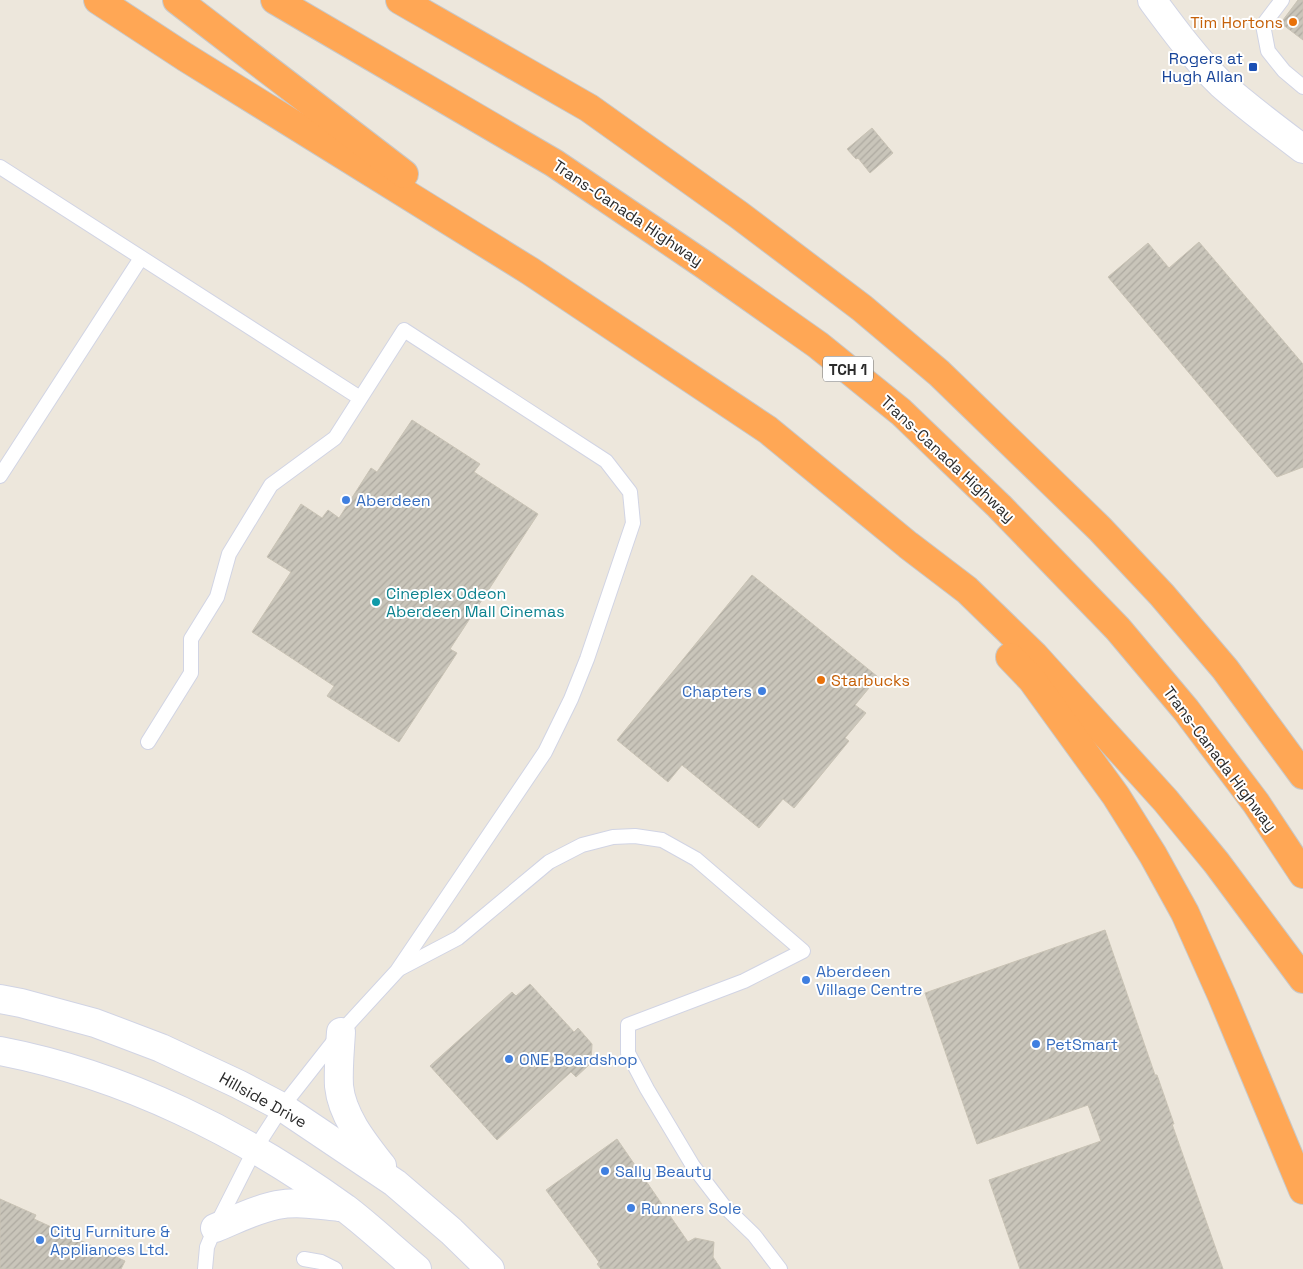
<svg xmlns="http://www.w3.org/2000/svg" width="1303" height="1269" font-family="'Space Grotesk',sans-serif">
<defs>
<pattern id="building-hatch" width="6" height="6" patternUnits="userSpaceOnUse" patternTransform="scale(1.25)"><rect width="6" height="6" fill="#c9c5ba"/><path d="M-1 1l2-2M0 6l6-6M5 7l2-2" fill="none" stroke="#ada9a0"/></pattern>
</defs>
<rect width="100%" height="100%" fill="#ede7dc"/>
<g fill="url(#building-hatch)" stroke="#c9c3b5">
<path d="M 1298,0 L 1303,0 L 1303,40 L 1282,24 L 1283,20 Z"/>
<path d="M 872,128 L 893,153 L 870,173 L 858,158 L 856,159 L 847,149 Z"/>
<path d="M 1199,242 L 1303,364 L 1303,467 L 1277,477 L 1108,277 L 1148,243 L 1169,268 Z"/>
<path d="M 412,420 L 480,464 L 474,472 L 538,514 L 450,649 L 457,653 L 399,742 L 327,696 L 334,686 L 252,632 L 291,572 L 267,557 L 301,504 L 322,518 L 328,510 L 339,518 L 371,468 L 377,472 Z"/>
<path d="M 752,575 L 878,677 L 855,705 L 866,713 L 845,738 L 849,741 L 794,808 L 783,799 L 759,828 L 682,765 L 668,782 L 617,740 Z"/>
<path d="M 1105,930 L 1155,1075 L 1157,1075 L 1174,1124 L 1172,1124 L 1223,1269 L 1020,1269 L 989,1180 L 1101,1141 L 1088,1105 L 977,1144 L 925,993 Z"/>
<path d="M 530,984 L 574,1032 L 578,1028 L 592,1044 L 591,1063 L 576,1077 L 571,1072 L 497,1140 L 430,1066 L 512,992 L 516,996 Z"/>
<path d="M 617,1139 L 688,1242 L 695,1238 L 714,1242 L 713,1257 L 721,1269 L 601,1269 L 597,1264 L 599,1262 L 546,1190 Z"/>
<path d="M 0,1199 L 36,1215 L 34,1219 L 125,1261 L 121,1269 L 0,1269 Z"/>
</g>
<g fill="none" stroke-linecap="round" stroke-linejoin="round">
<defs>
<g id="lane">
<path d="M 1282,0 L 1263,25 L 1268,51 L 1284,71 L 1303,87"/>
<path d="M 0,167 L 360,398"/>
<path d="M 0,476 L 141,258"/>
<path d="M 148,742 L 191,673 L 191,639 L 217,597 L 229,554 L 271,485 L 335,438 L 404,330 L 606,461 L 630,492 L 633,523 L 587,659 L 571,699 L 545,752 L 397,971 L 341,1032 L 282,1107 L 255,1149 L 215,1228 L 207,1247 L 205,1269"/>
<path d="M 399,969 L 458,938 L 549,862 L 582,845 L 613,837 L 635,836 L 662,840 L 696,859 L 803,951 L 744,981 L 628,1025 L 628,1053 L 647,1089 L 693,1166 L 723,1205 L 754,1235 L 780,1269"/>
<path d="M 304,1259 L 321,1262 L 335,1269"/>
</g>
<g id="secondary">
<path d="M 1152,0 C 1172,27 1197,61 1221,84 C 1247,107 1275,128 1303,149"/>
<path d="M 0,999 L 21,1003 L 95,1023 L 161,1048 L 238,1084 L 282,1107 L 395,1183 L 451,1231 L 490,1269"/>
<path d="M 341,1032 C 340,1049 338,1068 339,1086 C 342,1116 364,1143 382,1166"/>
<path d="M 0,1051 C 125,1075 243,1134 345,1208 C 370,1227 393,1249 417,1269"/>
<path d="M 215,1228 C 235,1220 256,1209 277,1205 C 298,1201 319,1205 339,1207"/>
</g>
<g id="highway">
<path d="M 98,0 L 185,57 L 530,271 L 768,430 L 908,545 L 967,590 L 1034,655 L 1166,801 L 1216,862 L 1303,979"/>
<path d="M 177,0 L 404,174"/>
<path d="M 275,0 L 554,163 L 706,266 L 818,345 L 901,412 L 999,506 L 1118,629 L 1186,710 L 1256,803 L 1303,874"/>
<path d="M 400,0 L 589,108 L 739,215 L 862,308 L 939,373 L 1100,529 L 1162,595 L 1225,669 L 1303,775"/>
<path d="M 1010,657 L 1032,680 L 1116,796 L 1153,855 L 1185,913 L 1222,996 L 1303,1190"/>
</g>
</defs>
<use href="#lane" stroke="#d1d4e4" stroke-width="16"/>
<use href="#secondary" stroke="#d1d4e4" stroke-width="30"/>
<use href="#highway" stroke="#c8c8c8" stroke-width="30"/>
<use href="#lane" stroke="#fff" stroke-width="14"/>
<use href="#secondary" stroke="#fff" stroke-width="28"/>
<use href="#highway" stroke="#ffa755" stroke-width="28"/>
</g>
<g fill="#e8710a" stroke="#fff" stroke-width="2">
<circle cx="1293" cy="22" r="5"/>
<circle cx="821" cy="680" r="5"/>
</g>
<rect fill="#1a4fb4" stroke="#fff" stroke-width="2" x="1248" y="62" width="10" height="10" rx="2.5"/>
<g fill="#3f7fe0" stroke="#fff" stroke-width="2">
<circle cx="346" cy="500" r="5"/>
<circle cx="762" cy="691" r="5"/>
<circle cx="806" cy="980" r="5"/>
<circle cx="1036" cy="1044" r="5"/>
<circle cx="509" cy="1059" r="5"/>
<circle cx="605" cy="1171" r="5"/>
<circle cx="631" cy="1208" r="5"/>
<circle cx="40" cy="1240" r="5"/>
</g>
<circle fill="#0f9aa8" stroke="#fff" stroke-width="2" cx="376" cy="602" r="5"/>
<g text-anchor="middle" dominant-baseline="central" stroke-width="4" stroke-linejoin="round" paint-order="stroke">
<rect fill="#fff" stroke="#6b6b6b" stroke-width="1" x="823" y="356.5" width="50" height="25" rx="4"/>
<g font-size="15" font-weight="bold" fill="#2b2b2b">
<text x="848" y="369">TCH 1</text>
</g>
<g font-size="16" fill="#c56008" stroke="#fff" text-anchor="end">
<text x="1283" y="22">Tim Hortons</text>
<text x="831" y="680" text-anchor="start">Starbucks</text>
</g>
<g font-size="16" fill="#164399" stroke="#fff" text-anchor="end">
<text x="1243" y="58">Rogers at<tspan x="1243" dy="18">Hugh Allan</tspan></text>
</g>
<g font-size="16" fill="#2b2b2b" stroke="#fff">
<text transform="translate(628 213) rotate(34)">Trans-Canada Highway</text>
<text transform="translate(948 459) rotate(43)">Trans-Canada Highway</text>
<text transform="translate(1220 759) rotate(53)">Trans-Canada Highway</text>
<text transform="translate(263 1100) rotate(29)">Hillside Drive</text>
</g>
<g font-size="16" fill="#366cbe" stroke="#fff" text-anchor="start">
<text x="356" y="500">Aberdeen</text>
<text x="752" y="691" text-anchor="end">Chapters</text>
<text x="816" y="971">Aberdeen<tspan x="816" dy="18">Village Centre</tspan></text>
<text x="1046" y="1044">PetSmart</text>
<text x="519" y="1059">ONE Boardshop</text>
<text x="615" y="1171">Sally Beauty</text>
<text x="641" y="1208">Runners Sole</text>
<text x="50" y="1231">City Furniture &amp;<tspan x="50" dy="18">Appliances Ltd.</tspan></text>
</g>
<g font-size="16" fill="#0d838f" stroke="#fff" text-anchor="start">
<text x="386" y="593">Cineplex Odeon<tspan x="386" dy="18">Aberdeen Mall Cinemas</tspan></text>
</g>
</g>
</svg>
